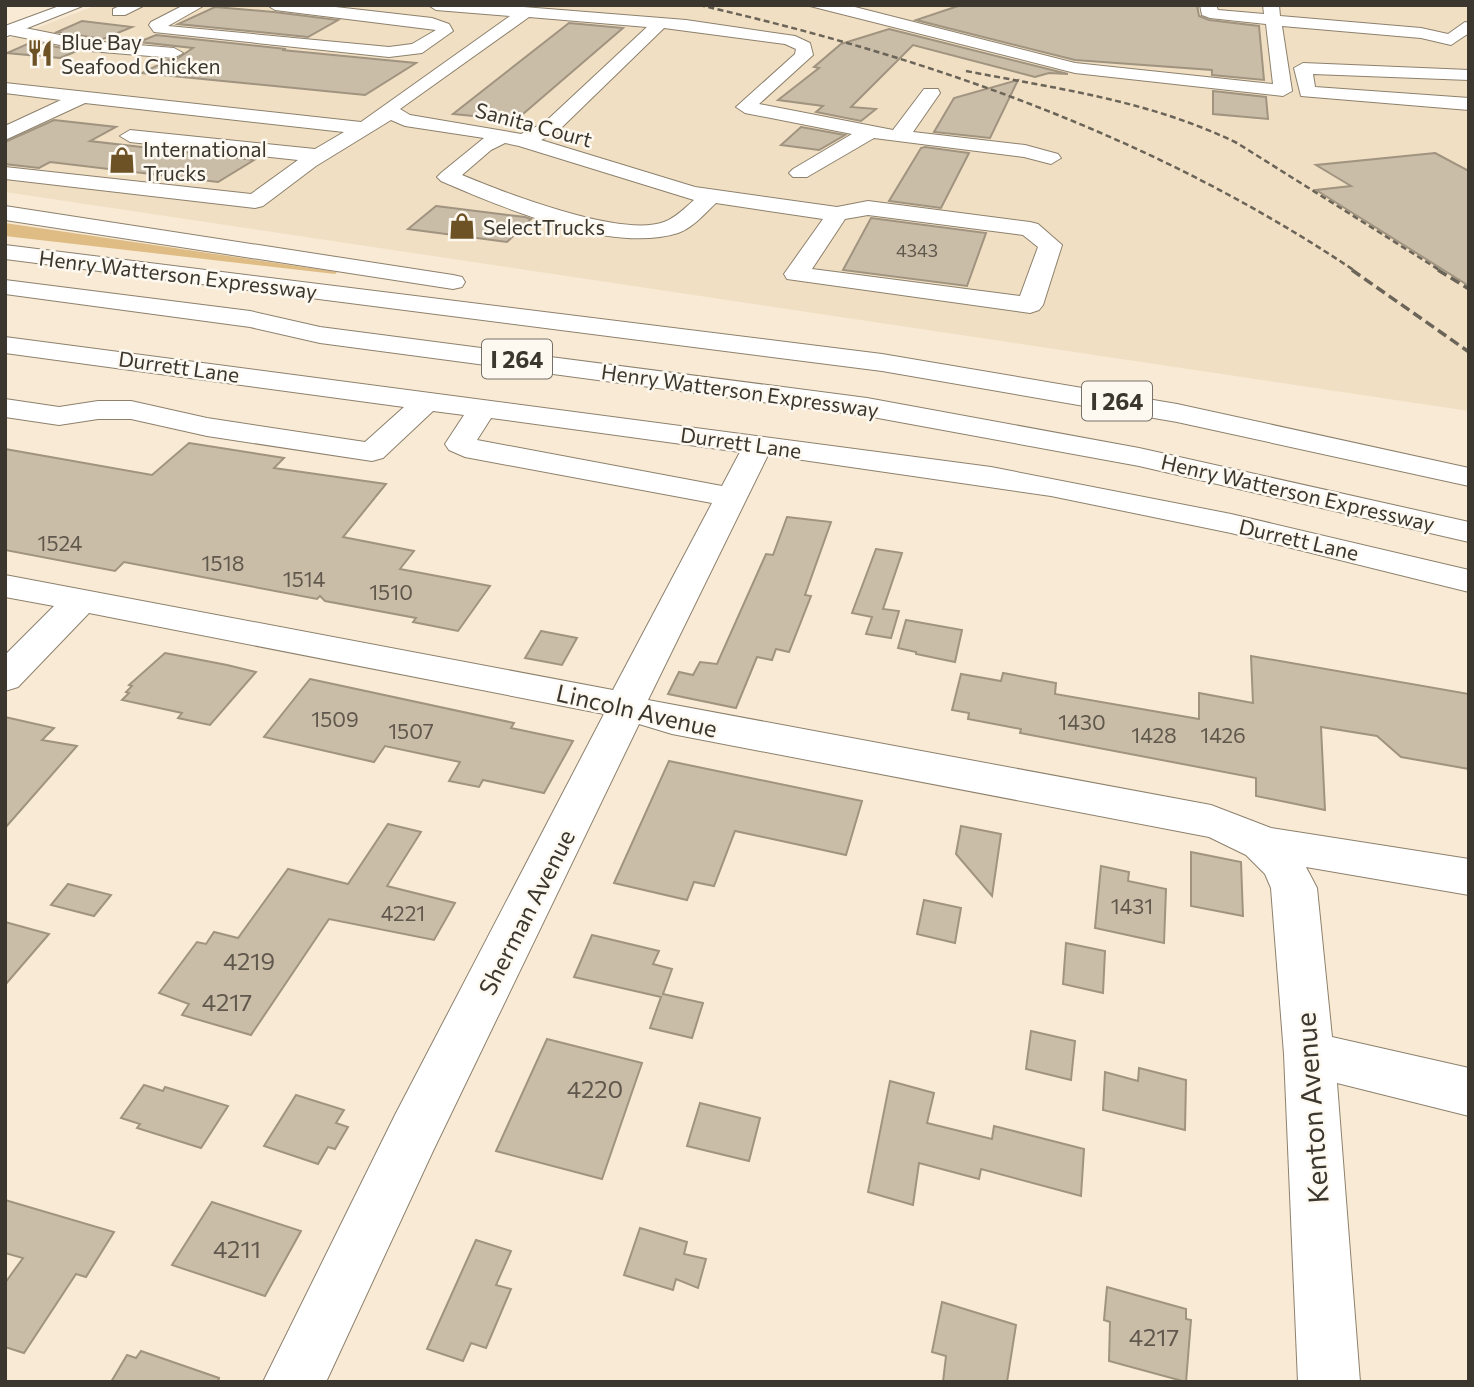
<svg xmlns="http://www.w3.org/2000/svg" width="1474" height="1387" font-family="Commissioner,sans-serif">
<rect width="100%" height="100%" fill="#f8ead5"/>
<path fill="#f0dfc3" d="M 97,5 L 1469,5 L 1469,411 L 5,192 L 5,40 Z"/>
<path fill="#debc84" d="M 5,223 L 337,272 L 335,274 L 5,236 Z"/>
<g fill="#cabda8" stroke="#a0937f" stroke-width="2">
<path d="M 961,5 L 1197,5 L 1199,16 L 1209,20 L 1259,26 L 1264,80 L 1212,75 L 1212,70 L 1075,60 L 916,20 Z"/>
<path d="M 215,7 L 274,12 L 338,20 L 308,37 L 178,24 Z"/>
<path d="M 82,21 L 132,27 L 103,39 L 57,32 Z"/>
<path d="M 569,23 L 623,28 L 516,120 L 453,114 Z"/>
<path d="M 889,29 L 1068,74 L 1049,73 L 1035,77 L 913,45 L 851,107 L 876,109 L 861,121 L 816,112 L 823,106 L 778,100 L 819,68 L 814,67 L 841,44 Z"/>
<path d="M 156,35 L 286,49 L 282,50 L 416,63 L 365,95 L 142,73 L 168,60 L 175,60 L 193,48 L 139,42 Z"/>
<path d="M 32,42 L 77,51 L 60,58 L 7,53 Z"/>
<path d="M 1018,80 L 990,138 L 934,132 L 954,98 Z"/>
<path d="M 1213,91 L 1266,97 L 1268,119 L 1213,114 Z"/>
<path d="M 54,120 L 116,127 L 90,141 L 254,160 L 218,182 L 50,162 L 39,168 L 5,164 L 5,142 Z"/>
<path d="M 801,127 L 845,135 L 819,150 L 781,145 Z"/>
<path d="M 925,147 L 969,153 L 941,208 L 889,201 L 921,148 Z"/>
<path d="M 1435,153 L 1469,171 L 1469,286 L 1316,190 L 1351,186 L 1316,165 Z"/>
<path d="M 436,206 L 525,217 L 531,219 L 507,242 L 408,229 Z"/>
<path d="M 871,218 L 986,233 L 967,286 L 843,270 Z"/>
<path d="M 189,443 L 284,458 L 274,468 L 386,484 L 343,537 L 414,551 L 400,569 L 490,586 L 458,631 L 413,622 L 416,618 L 325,601 L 320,596 L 317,599 L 124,562 L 115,571 L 5,550 L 5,449 L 152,475 Z"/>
<path d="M 787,517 L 831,522 L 805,595 L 811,596 L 789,652 L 776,649 L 772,660 L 757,657 L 736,708 L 668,694 L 679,672 L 693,675 L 700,662 L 717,664 L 766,554 L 773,555 Z"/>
<path d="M 876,549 L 902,553 L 883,609 L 899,611 L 891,638 L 866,634 L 872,617 L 852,613 Z"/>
<path d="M 906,620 L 962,630 L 955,662 L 916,654 L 916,652 L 898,648 Z"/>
<path d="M 541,631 L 577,638 L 562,665 L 525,658 Z"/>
<path d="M 165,653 L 227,665 L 256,672 L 210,725 L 178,718 L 182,713 L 122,700 L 129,693 L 126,692 L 132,686 L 129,685 Z"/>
<path d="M 1251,656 L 1469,694 L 1469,769 L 1401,757 L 1377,736 L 1321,727 L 1325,810 L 1256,796 L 1256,778 L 1020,733 L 1021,729 L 968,719 L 969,713 L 952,710 L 961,674 L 1001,681 L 1003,673 L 1056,683 L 1055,694 L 1199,719 L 1199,693 L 1253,703 Z"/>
<path d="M 310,679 L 514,723 L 511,728 L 573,741 L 544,793 L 483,780 L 479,787 L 449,781 L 460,762 L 385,746 L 374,762 L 264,737 Z"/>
<path d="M 5,717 L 54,728 L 42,740 L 77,746 L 5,828 Z"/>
<path d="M 669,761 L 862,801 L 846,855 L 735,831 L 714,886 L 694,882 L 687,900 L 614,883 Z"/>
<path d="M 388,824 L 421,832 L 387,886 L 455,903 L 434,940 L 329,919 L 251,1035 L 182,1015 L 189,1004 L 159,993 L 197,942 L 206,944 L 214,932 L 238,938 L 288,869 L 348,884 Z"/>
<path d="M 961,826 L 1001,834 L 992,896 L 956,854 Z"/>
<path d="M 1191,852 L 1241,862 L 1243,916 L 1191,906 Z"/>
<path d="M 1101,866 L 1129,872 L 1128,881 L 1166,889 L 1164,943 L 1095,928 Z"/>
<path d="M 68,884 L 111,895 L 94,916 L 51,905 Z"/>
<path d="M 924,900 L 961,908 L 955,943 L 917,934 Z"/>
<path d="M 5,922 L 49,934 L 5,985 Z"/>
<path d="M 592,935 L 659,951 L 653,964 L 672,969 L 663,994 L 703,1003 L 692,1038 L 650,1028 L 661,997 L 574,977 Z"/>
<path d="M 1066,943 L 1105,951 L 1103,993 L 1063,984 Z"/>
<path d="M 1031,1031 L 1075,1041 L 1071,1080 L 1026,1069 Z"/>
<path d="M 547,1039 L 642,1063 L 602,1179 L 496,1151 Z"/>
<path d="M 1139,1068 L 1186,1080 L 1185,1130 L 1103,1110 L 1105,1072 L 1138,1081 Z"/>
<path d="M 890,1081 L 934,1093 L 927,1123 L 992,1139 L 994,1126 L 1084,1149 L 1081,1196 L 981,1169 L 979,1179 L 919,1163 L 913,1205 L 868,1192 Z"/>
<path d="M 144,1085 L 163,1091 L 165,1087 L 228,1106 L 201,1148 L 137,1128 L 140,1124 L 121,1118 Z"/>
<path d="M 296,1095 L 344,1110 L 336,1123 L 348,1127 L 335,1149 L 328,1147 L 318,1164 L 264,1146 Z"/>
<path d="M 700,1103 L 760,1118 L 749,1161 L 687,1146 Z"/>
<path d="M 5,1200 L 114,1232 L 86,1277 L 76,1274 L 24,1353 L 5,1347 L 5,1283 L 23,1258 L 5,1253 Z"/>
<path d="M 212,1202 L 301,1231 L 265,1296 L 172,1265 Z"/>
<path d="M 640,1228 L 687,1242 L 684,1254 L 706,1259 L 698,1288 L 676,1279 L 673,1290 L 624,1275 Z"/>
<path d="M 476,1240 L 511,1251 L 496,1285 L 511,1289 L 486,1348 L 471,1343 L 463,1361 L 427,1349 Z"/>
<path d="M 1107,1287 L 1186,1309 L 1186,1319 L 1191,1320 L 1186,1382 L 1109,1361 L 1110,1322 L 1104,1320 Z"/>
<path d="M 942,1302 L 1016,1325 L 1007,1382 L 943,1382 L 946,1356 L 932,1352 Z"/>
<path d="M 141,1351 L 219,1378 L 218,1382 L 111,1382 L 127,1355 L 136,1358 Z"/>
</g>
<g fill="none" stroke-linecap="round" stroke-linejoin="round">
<defs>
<g id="minor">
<path d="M 122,5 L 145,5 L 125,15 L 113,15 L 113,9 Z"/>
<path d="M 184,5 L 205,5 L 168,26 L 389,47 L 412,44 L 436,30 L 275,10 L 267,5 L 318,5 L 432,18 L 449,24 L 453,31 L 422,53 L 389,57 L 154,32 L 149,25 L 151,22 Z"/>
<path d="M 428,5 L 498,5 L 686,20 L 795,36 L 810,43 L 813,55 L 759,104 L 893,130 L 924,89 L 938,89 L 940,93 L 913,132 L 1025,145 L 1058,154 L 1061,158 L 1051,164 L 1024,157 L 874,138 L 807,177 L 793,177 L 789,173 L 793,169 L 852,134 L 745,113 L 736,107 L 795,54 L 796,49 L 785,44 L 664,28 L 558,131 L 541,140 L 695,187 L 837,207 L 868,201 L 1030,222 L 1038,224 L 1062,245 L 1043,305 L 1039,310 L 1030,313 L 787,279 L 784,274 L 823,219 L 716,203 C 705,213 693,228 678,233 C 612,254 503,208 441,181 L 437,177 L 441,173 L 484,138 L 405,126 L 391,120 L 316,166 L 263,206 L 255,208 L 5,179 L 5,167 L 251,194 L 298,160 L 130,142 L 120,136 L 130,130 L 315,149 L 344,132 L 85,103 L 5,140 L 5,126 L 61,100 L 5,93 L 5,83 L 361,122 L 510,16 L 436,10 ZM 529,17 L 647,27 L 544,123 L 521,134 L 410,115 L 400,109 ZM 505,143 L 519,146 L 694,200 C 685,208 675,218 664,222 C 621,238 505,193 462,175 L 491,150 ZM 868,215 L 1023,235 L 1038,247 L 1020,296 L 812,269 L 845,219 Z"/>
<path d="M 806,5 L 847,5 L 1075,63 L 1273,84 L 1266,24 L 1210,18 L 1202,15 L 1200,5 L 1216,5 L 1218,10 L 1264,14 L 1263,5 L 1279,5 L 1280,16 L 1421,28 L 1448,34 L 1465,22 L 1469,23 L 1469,33 L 1451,45 L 1421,38 L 1282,26 L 1292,91 L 1283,96 L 1075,73 Z"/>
<path d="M 10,25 L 90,41 L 174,48 L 183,53 L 174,58 L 90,51 L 5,34 L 5,26 Z"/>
<path d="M 1303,63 L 1469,70 L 1469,80 L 1313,74 L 1315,87 L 1469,98 L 1469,110 L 1301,96 L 1294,68 Z"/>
<path d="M 5,337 L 991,467 L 1231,514 L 1469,570 L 1469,592 L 1231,533 L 1051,496 L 768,455 L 648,700 L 1211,805 L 1271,828 L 1469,859 L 1469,895 L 1306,867 L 1317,888 L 1332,1037 L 1469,1068 L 1469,1116 L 1337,1083 L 1360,1382 L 1298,1382 L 1284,1054 L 1271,888 L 1265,874 L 1246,855 L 1209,837 L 672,734 L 639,724 L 433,1151 L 326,1382 L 263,1382 L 395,1115 L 604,714 L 89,613 L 18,687 L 5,691 L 5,655 L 54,606 L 5,597 L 5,575 L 613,690 L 712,503 L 465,457 L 449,450 L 445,444 L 464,415 L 433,411 L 383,458 L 372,461 L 207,436 L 131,419 L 98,419 L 59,425 L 5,417 L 5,399 L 59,407 L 98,401 L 131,401 L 207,418 L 365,442 L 404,407 L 5,353 ZM 491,418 L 740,452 L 722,486 L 477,440 Z"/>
</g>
<path id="major" d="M 62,5 L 85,5 L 5,37 L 5,26 Z"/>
<g id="highway">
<path d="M 5,206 L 453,275 L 462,277 L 465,282 L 462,287 L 453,289 L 5,220 Z"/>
<path d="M 5,245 L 882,354 L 1177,404 L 1469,468 L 1469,486 L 1177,422 L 882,371 L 5,259 Z"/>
<path d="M 5,280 L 250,311 L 320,327 L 867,398 L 1139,448 L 1469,522 L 1469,542 L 1139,466 L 867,416 L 320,343 L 250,327 L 5,294 Z"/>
</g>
</defs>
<use href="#minor" stroke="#8d816d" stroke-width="2"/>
<use href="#major" stroke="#8d816d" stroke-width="2"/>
<use href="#highway" stroke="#8d816d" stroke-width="2"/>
<use href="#minor" fill="#fff" fill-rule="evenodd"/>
<use href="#major" fill="#fff" fill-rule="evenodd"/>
<use href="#highway" fill="#fff" fill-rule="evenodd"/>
<g stroke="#6b6458" stroke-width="2.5" stroke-dasharray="6 3.5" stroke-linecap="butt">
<path d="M 699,5 C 931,58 1156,137 1355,271"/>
<path d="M 966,71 C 1059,89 1151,101 1237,143 L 1441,271"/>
</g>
<g stroke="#6b6458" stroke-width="3.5" stroke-dasharray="10 5" stroke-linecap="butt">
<path d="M 1352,270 L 1469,352"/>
<path d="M 1438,270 L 1469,289"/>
</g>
</g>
<defs>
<symbol id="restaurant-bare" viewBox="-9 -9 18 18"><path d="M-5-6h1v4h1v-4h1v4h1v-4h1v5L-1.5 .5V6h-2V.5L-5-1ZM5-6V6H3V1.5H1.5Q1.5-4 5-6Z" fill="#6c5224" stroke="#fef9f0" stroke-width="2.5" paint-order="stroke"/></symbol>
<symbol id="shop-bare" viewBox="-9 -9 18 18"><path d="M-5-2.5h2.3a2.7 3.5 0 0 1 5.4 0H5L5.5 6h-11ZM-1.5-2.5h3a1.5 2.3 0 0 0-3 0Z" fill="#6c5224" stroke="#fef9f0" stroke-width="2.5" paint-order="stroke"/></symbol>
</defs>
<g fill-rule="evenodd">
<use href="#restaurant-bare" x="21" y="34" width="38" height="38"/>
<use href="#shop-bare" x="103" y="141" width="38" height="38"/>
<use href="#shop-bare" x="443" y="207" width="38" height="38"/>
</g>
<g text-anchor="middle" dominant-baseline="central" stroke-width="5" stroke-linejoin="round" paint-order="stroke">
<g font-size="18" fill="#60584c">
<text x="917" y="250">4343</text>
</g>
<g font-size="21" fill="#3c372e" stroke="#fef9f0" text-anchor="start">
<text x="61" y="41">Blue Bay<tspan x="61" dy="24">Seafood Chicken</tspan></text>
<text x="143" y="148">International<tspan x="143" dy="24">Trucks</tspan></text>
<text x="483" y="226">SelectTrucks</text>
</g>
<g font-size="21" fill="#3c372e" stroke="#fef9f0">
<text transform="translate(534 124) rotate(15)">Sanita Court</text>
<text transform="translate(178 274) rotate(7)">Henry Watterson Expressway</text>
<text transform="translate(179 366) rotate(8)">Durrett Lane</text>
<text transform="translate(740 390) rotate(8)">Henry Watterson Expressway</text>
<text transform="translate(741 442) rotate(8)">Durrett Lane</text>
<text transform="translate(1298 492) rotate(13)">Henry Watterson Expressway</text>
<text transform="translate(1299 539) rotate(13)">Durrett Lane</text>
</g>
<g font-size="21" fill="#60584c">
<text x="60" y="542">1524</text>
<text x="223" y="562">1518</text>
<text x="304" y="578">1514</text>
<text x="391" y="591">1510</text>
<text x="335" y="718">1509</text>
<text x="1082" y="721">1430</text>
<text x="411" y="730">1507</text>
<text x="1154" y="734">1428</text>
<text x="1223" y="734">1426</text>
<text x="1132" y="905">1431</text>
<text x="403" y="912">4221</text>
</g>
<g fill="#fef9f0" stroke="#767168" stroke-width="2">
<rect x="482" y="339.5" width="70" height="39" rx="5"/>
<rect x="1082" y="381.5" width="70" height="39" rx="5"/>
</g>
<g font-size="23" font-weight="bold" fill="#3c372e">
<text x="517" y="359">I 264</text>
<text x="1117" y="401">I 264</text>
</g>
<g font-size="24" fill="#3c372e" stroke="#fef9f0">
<text transform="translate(637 710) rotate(13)">Lincoln Avenue</text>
<text transform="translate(526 912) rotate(-63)">Sherman Avenue</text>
</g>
<g font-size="24" fill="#60584c">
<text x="249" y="960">4219</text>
<text x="227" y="1001">4217</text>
<text x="595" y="1088">4220</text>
<text x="237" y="1248">4211</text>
<text x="1154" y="1336">4217</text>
</g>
<g font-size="28" fill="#3c372e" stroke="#fef9f0">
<text transform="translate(1311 1108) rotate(-94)">Kenton Avenue</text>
</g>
</g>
<rect width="1474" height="1387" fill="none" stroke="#3c372e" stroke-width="14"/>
</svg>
